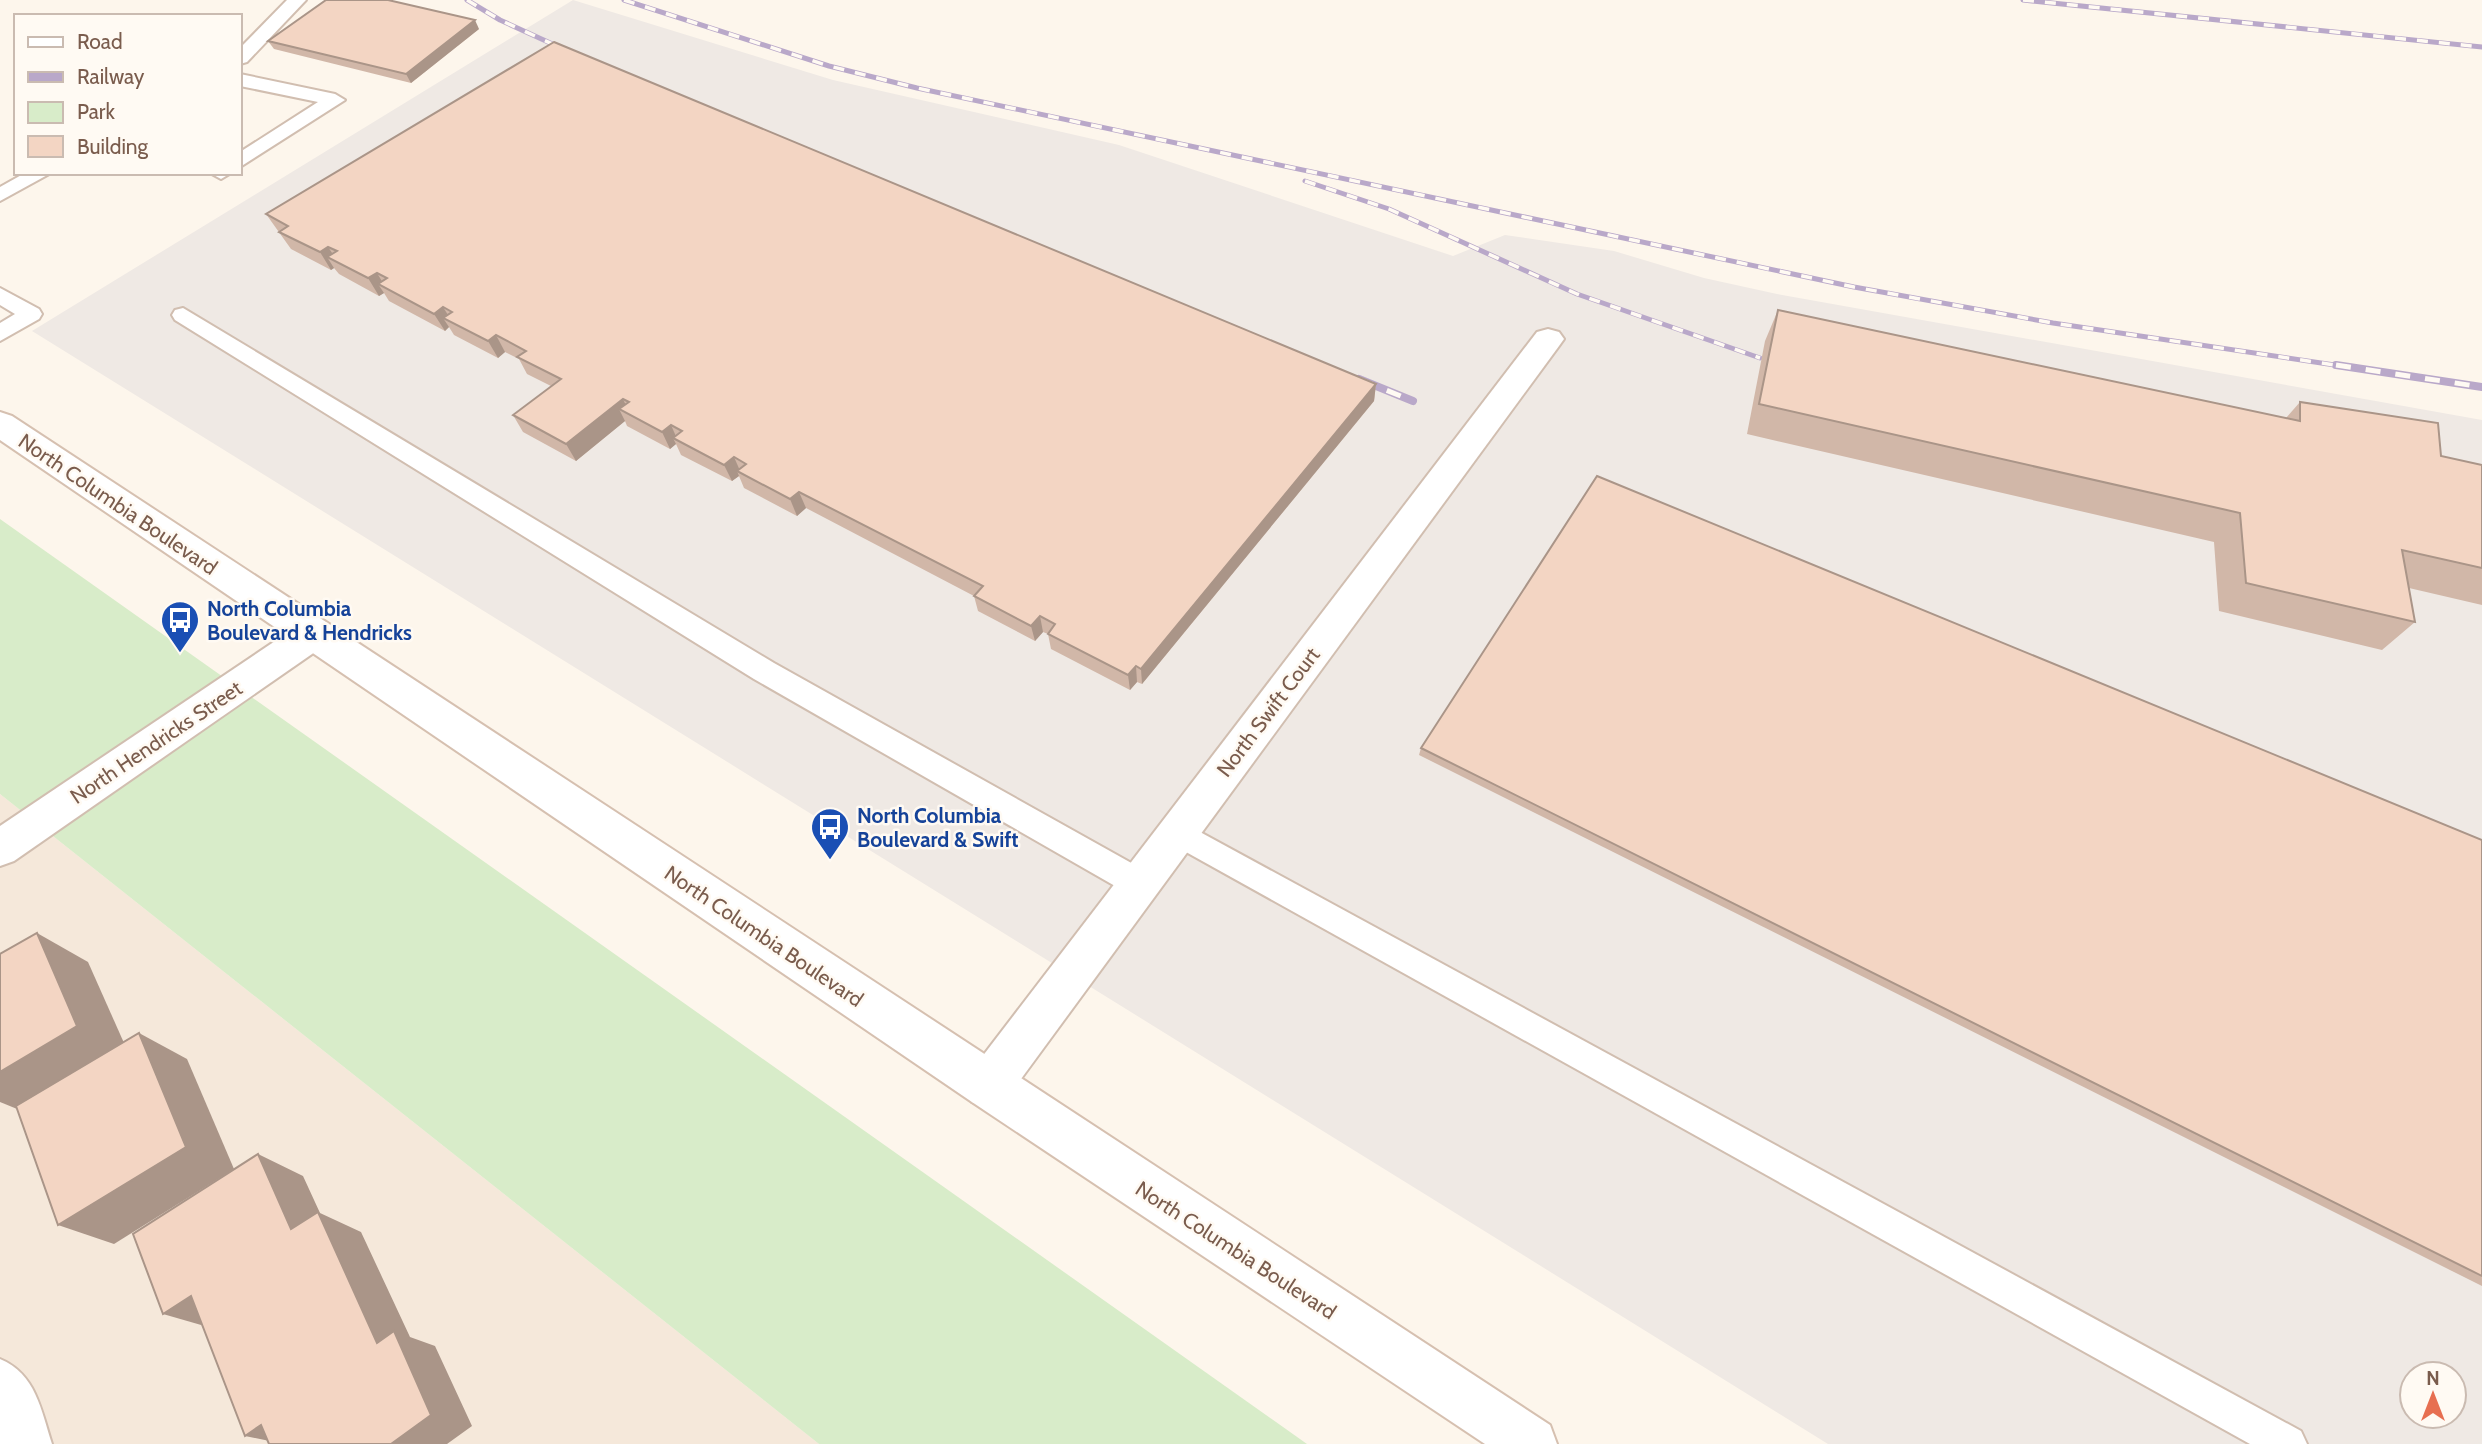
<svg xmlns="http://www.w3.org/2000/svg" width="2482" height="1444" font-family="Cabin,sans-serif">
<rect width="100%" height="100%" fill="#fdf6ec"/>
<path fill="#f5e8da" d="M 0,794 L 819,1444 L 0,1444 Z"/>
<path fill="#efe9e4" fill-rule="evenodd" d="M 573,0 L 833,80 L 1119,145 L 1453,256 L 1505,235 L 1614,251 L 1704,278 L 1777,294 L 2482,420 L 2482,1444 L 1828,1444 L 32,331 ZM 2412,1374 L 2454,1374 L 2454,1416 L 2412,1416 Z"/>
<path fill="#d8ecc9" d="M 0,519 L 1307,1444 L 819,1444 L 0,794 Z"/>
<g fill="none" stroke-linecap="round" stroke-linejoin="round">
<defs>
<g id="service">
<path d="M 287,0 L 306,0 L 247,62 L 240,64 L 240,48 Z"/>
<path d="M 240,74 L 335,94 L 345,100 L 240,167 L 240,152 L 318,102 L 240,86 Z"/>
<path d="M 25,173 L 51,173 L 0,201 L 0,187 Z"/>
<path d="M 210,173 L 231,173 L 221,179 Z"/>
<path d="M 0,288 L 39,309 L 42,314 L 39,319 L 0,341 L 0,323 L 15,314 L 0,305 Z"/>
<path d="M 183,308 L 774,663 L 1151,874 L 1155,884 L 1151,894 L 1140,898 L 1129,894 L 754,679 L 175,320 L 172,315 L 175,310 Z"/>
<path d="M 1178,820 L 2301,1431 L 2307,1444 L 2250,1444 L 1168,842 L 1163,833 L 1168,824 Z"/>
</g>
<g id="minor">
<path d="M 1548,329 L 1559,332 L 1564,339 L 1559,346 L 1004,1102 L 988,1108 L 972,1102 L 965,1086 L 972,1070 L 1537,332 Z"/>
<path d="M 312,620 L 325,625 L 330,635 L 325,645 L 14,861 L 0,866 L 0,826 L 299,625 Z"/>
<path d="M 0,1359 C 36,1374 41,1410 52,1444 L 0,1444 Z"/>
</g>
<path id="secondary" d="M 0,412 L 12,416 L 1550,1425 L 1557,1444 L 1485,1444 L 972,1102 L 0,440 Z"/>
</defs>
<use href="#service" stroke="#d1beb0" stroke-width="4"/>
<use href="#minor" stroke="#d1beb0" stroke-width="4"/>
<use href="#secondary" stroke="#d6c0b0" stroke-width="4"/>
<use href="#service" fill="#fff" fill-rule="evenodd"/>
<use href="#minor" fill="#fff" fill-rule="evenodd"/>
<use href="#secondary" fill="#fff" fill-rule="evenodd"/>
<defs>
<g id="rail-far1">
<path d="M 467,0 L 500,20 L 570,52"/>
<path d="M 624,0 L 829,66 L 917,88 L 1854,287 L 2053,323 L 2348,367"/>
<path d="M 2023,0 L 2482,47"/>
<path d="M 1305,181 L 1389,209 L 1577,294 L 1760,358"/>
</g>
<g id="rail">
<path d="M 2336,365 L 2482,387"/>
<path d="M 1359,379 L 1413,401"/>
</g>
</defs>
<use href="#rail-far1" stroke="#b9a8c9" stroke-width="5"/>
<use href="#rail" stroke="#b9a8c9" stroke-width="8"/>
<use href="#rail-far1" stroke="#fffaf3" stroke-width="3.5" stroke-dasharray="11" stroke-linecap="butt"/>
<use href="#rail" stroke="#fffaf3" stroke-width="5" stroke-dasharray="15" stroke-linecap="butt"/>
</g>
<g fill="#d1b7a8">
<path d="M 479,29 L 411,83 L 274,49 L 268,41 Z"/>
<path d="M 266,214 L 1376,384 L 1374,401 L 1142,684 L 1137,682 L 1130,690 L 1051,649 L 1048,634 L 1043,632 L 1035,641 L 978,611 L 974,596 L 806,508 L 797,516 L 744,488 L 739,476 L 732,481 L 681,455 L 676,444 L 670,449 L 627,426 L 625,421 L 576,461 L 523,432 L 513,415 L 551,386 L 527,374 L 519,359 L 505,352 L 498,358 L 454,335 L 449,327 L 445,331 L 389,301 L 384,293 L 379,296 L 339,274 L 334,268 L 331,270 L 291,249 Z"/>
<path d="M 1778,310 L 2286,418 L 2300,402 L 2441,456 L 2482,465 L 2482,605 L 2409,588 L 2415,622 L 2382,650 L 2219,611 L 2214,542 L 1747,434 L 1765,341 Z"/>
<path d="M 1421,748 L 2482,840 L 2482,1286 L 1419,755 Z"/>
</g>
<g fill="#aa9588">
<path d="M 475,20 L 479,29 L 411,83 L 406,74 Z"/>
<path d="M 328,247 L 339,263 L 327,257 L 334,268 L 331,270 L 320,252 Z"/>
<path d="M 377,273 L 386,288 L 378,284 L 384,293 L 379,296 L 368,278 Z"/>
<path d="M 443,307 L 453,323 L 443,318 L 449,327 L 445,331 L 434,314 Z"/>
<path d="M 496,335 L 505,352 L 498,358 L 488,341 Z"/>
<path d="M 1376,384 L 1374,401 L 1142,684 L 1141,669 Z"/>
<path d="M 623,399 L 631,416 L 619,409 L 625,421 L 576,461 L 566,444 Z"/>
<path d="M 671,425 L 678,441 L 673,438 L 676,444 L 670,449 L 662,432 Z"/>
<path d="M 734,457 L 741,473 L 737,471 L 739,476 L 732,481 L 724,465 Z"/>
<path d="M 799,492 L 806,508 L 797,516 L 790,499 Z"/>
<path d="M 1040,616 L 1043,632 L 1035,641 L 1031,626 Z"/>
<path d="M 1136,666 L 1137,682 L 1130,690 L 1128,675 Z"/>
<path d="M 37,933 L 88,962 L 128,1052 L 27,1113 L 0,1102 L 0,1072 Z"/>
<path d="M 139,1033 L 187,1059 L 234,1169 L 114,1244 L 58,1225 Z"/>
<path d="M 258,1154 L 303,1176 L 320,1213 L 361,1232 L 410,1337 L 435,1346 L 472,1426 L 447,1444 L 391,1444 L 377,1343 L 291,1229 Z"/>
<path d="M 191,1296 L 215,1329 L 163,1314 Z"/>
<path d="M 261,1425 L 284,1444 L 245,1436 Z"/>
</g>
<g fill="#f3d5c3" stroke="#aa9588" stroke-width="2">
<path d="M 326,0 L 388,0 L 475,20 L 406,74 L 268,41 Z"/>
<path d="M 554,42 L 1376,384 L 1141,669 L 1136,666 L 1128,675 L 1048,634 L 1055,624 L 1040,616 L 1031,626 L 974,596 L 983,586 L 799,492 L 790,499 L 737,471 L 746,464 L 734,457 L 724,465 L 673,438 L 682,431 L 671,425 L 662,432 L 619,409 L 629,402 L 623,399 L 566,444 L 513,415 L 561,379 L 517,357 L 526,351 L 496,335 L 488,341 L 443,318 L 452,312 L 443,307 L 434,314 L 378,284 L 387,278 L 377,273 L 368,278 L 327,257 L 337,251 L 328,247 L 320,252 L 279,232 L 288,226 L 266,214 Z"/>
<path d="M 1778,310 L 2300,421 L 2300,402 L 2438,423 L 2441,456 L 2482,465 L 2482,568 L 2402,550 L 2415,622 L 2246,583 L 2240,513 L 1759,404 Z"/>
<path d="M 1597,476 L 2482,840 L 2482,1276 L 1421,748 Z"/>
<path d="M 37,933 L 77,1026 L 0,1072 L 0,954 Z"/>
<path d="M 139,1033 L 186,1147 L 58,1225 L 16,1106 Z"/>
<path d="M 258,1154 L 291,1229 L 318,1212 L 377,1343 L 394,1331 L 431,1415 L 391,1444 L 269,1444 L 261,1425 L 245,1436 L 191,1296 L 163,1314 L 133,1234 Z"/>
</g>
<defs>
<symbol id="bus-pin" viewBox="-11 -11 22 30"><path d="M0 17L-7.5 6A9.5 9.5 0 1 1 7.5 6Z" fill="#1a4fb4" stroke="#fffaf3"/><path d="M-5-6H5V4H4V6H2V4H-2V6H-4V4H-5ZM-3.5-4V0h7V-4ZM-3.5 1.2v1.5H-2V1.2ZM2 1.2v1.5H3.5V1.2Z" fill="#fff"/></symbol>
</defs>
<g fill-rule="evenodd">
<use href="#bus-pin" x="158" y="598" width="44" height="60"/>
<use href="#bus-pin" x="808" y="805" width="44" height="60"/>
</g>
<g text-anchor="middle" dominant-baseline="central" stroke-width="5" stroke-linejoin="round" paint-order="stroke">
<g font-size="21" fill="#7a5c4d" stroke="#fffaf3">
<text transform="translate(118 504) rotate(34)">North Columbia Boulevard</text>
<text transform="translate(1268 712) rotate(-53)">North Swift Court</text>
<text transform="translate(156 742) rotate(-34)">North Hendricks Street</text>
<text transform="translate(764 936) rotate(34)">North Columbia Boulevard</text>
<text transform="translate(1236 1250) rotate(33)">North Columbia Boulevard</text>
</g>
<g font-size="21" font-weight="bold" fill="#164399" stroke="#fffaf3" text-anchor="start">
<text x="207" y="608">North Columbia<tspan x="207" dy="24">Boulevard &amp; Hendricks</tspan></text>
<text x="857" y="815">North Columbia<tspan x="857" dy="24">Boulevard &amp; Swift</tspan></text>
</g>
</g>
<rect x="14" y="14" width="228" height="161" fill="#fffaf3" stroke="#cabbb1" stroke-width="2"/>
<rect x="28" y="37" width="35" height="10" fill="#ffffff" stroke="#cabbb1" stroke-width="2"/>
<text x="77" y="49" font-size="21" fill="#7a5c4d">Road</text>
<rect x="28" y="72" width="35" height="10" fill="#b9a8c9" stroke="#cabbb1" stroke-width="2"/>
<text x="77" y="84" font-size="21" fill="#7a5c4d">Railway</text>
<rect x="28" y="102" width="35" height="21" fill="#d8ecc9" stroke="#cabbb1" stroke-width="2"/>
<text x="77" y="119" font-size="21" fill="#7a5c4d">Park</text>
<rect x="28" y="136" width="35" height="21" fill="#f3d5c3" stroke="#cabbb1" stroke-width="2"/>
<text x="77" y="154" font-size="21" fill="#7a5c4d">Building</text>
<g transform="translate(2433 1395)"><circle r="33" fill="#fffaf3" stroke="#cabbb1" stroke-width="2"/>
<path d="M0-5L12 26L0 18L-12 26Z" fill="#e76f51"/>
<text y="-10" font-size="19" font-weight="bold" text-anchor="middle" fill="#7a5c4d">N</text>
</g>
</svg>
